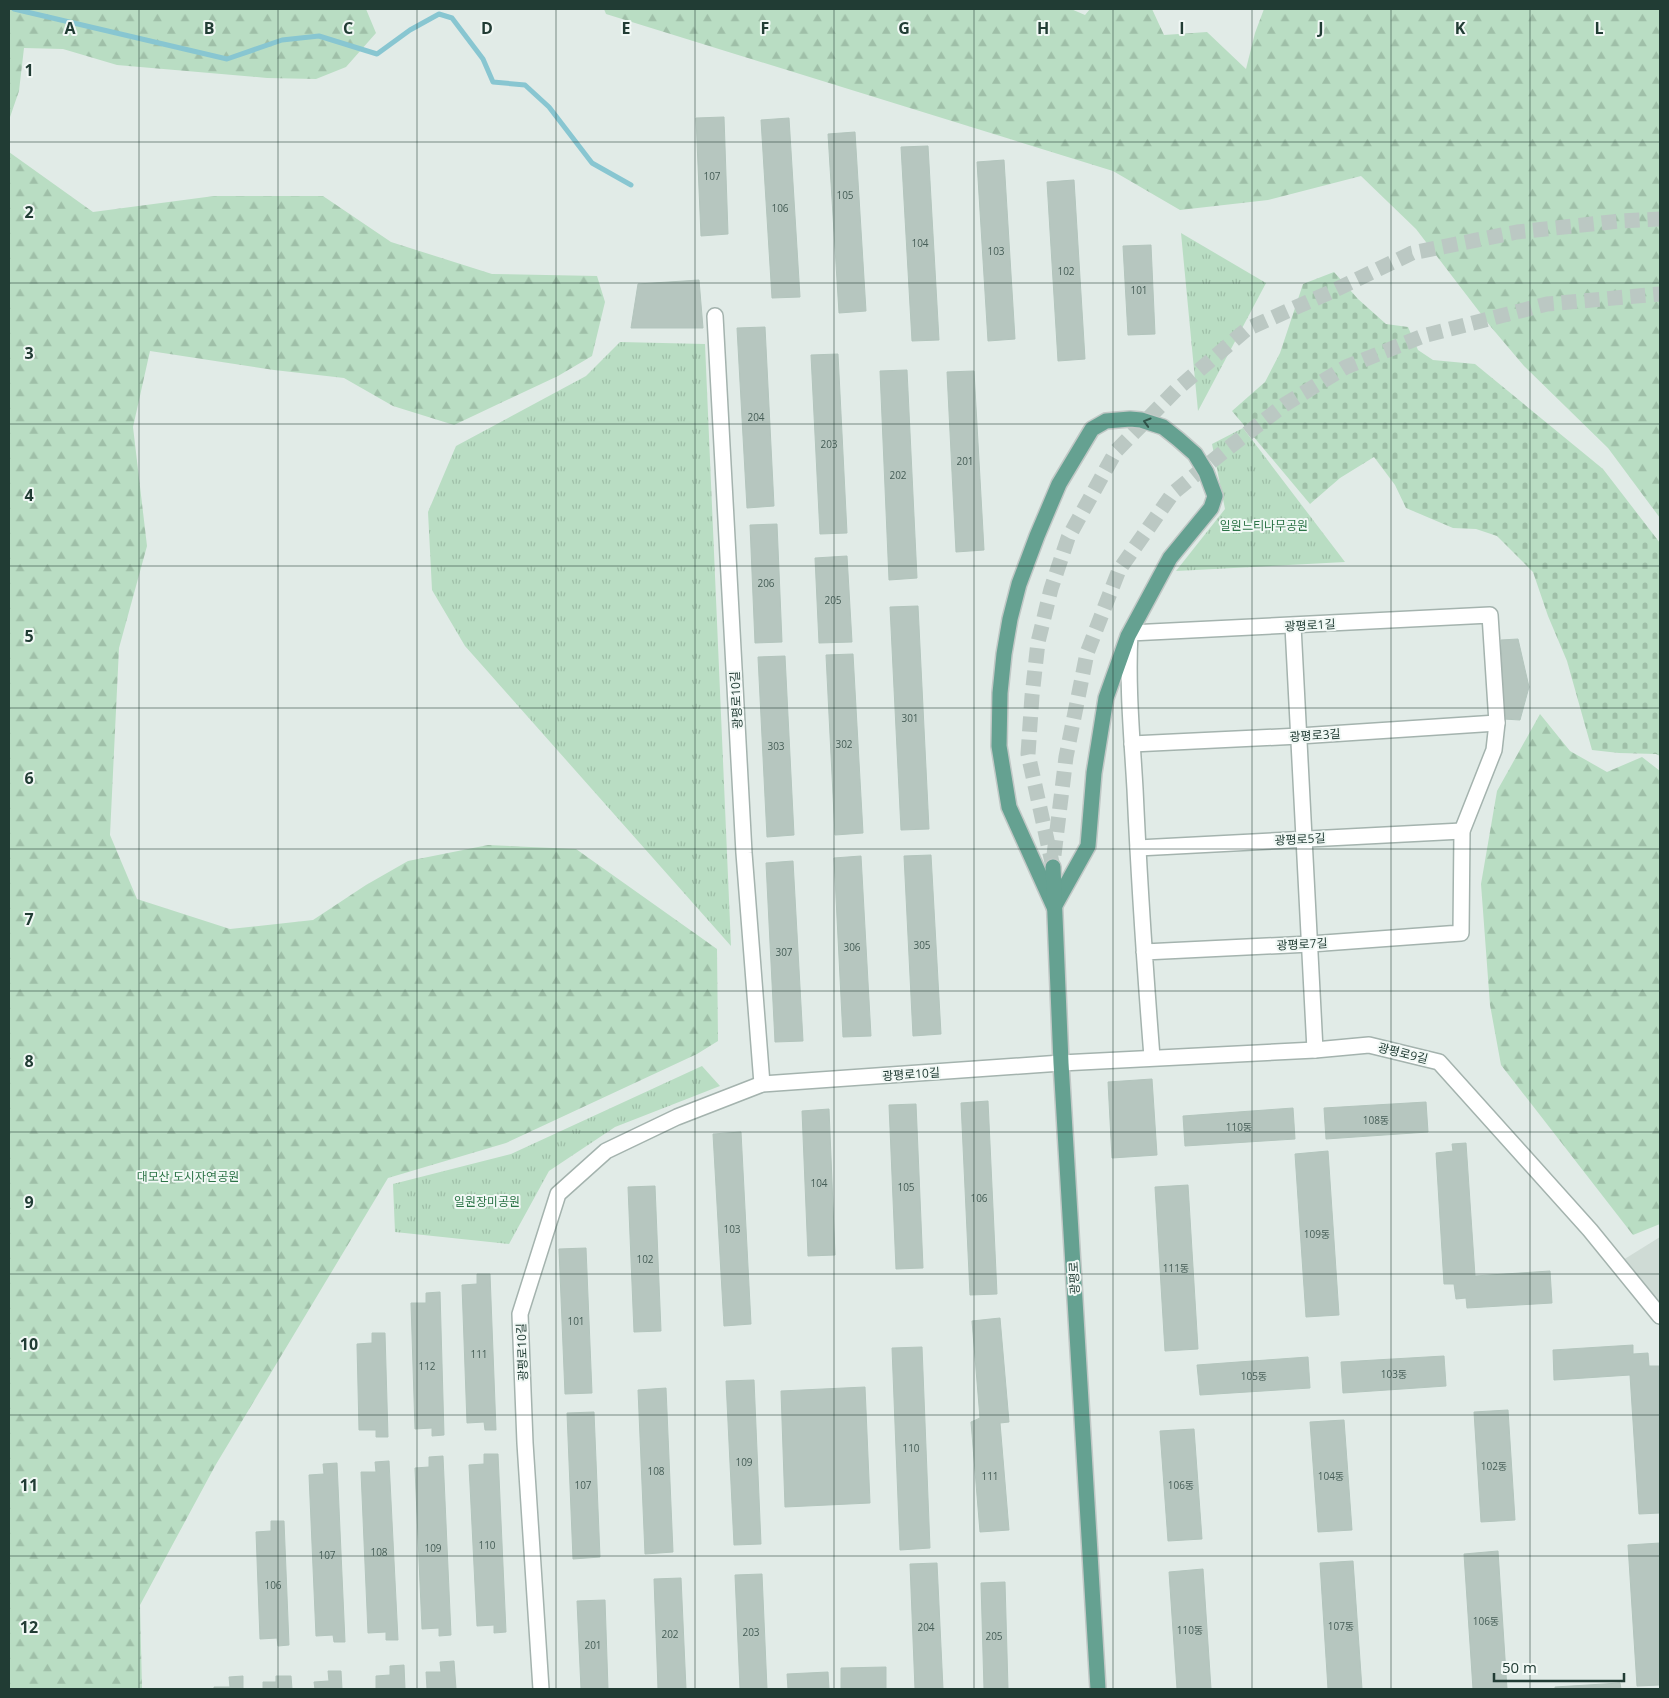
<svg xmlns="http://www.w3.org/2000/svg" width="1669" height="1698" font-family="'Open Sans','Noto Sans KR',sans-serif">
<defs>
<pattern id="grass-tufts" width="24" height="20" patternUnits="userSpaceOnUse" patternTransform="scale(1.25)"><rect width="24" height="20" fill="#b9ddc3"/><path d="M3 7l-1-3M5 7V3M7 7l1-3M15 17l-1-3M17 17v-4M19 17l1-3" fill="none" stroke="#9fbfa8"/></pattern>
<pattern id="forest-firs" width="22" height="20" patternUnits="userSpaceOnUse" patternTransform="scale(1.25)"><rect width="22" height="20" fill="#b9ddc3"/><path d="M5 1l3.5 6h-7zM16 11l3.5 6h-7z" fill="#9fbfa8"/></pattern>
<pattern id="cemetery-stones" width="16" height="16" patternUnits="userSpaceOnUse" patternTransform="scale(1.25)"><rect width="16" height="16" fill="#b9ddc3"/><path d="M2 7V4a2 2 0 0 1 4 0v3zM10 15v-3a2 2 0 0 1 4 0v3z" fill="#9fbfa8"/></pattern>
</defs>
<rect width="100%" height="100%" fill="#e1ebe7"/>
<path fill="#cfdbd5" d="M 1660,1237 L 1660,1307 L 1623,1260 Z"/>
<g fill="url(#grass-tufts)">
<path d="M 1181,233 L 1266,283 L 1198,411 Z"/>
<path d="M 620,342 L 705,344 L 731,946 L 465,646 L 432,590 L 428,512 L 456,446 L 586,376 Z"/>
<path d="M 1243,428 L 1345,562 L 1176,571 L 1225,509 L 1212,444 Z"/>
<path d="M 702,1066 L 720,1086 L 615,1127 L 549,1171 L 509,1244 L 395,1232 L 393,1184 L 511,1154 Z"/>
</g>
<g fill="url(#forest-firs)">
<path d="M 9,9 L 366,9 L 376,33 L 346,67 L 316,79 L 267,78 L 117,65 L 63,49 L 24,48 L 19,91 L 9,120 Z"/>
<path d="M 604,9 L 1071,9 L 1085,15 L 1090,9 L 1152,9 L 1164,35 L 1207,32 L 1246,69 L 1255,33 L 1264,9 L 1660,9 L 1660,518 L 1608,448 L 1524,366 L 1491,327 L 1416,229 L 1361,176 L 1268,200 L 1180,210 L 1113,171 L 606,14 Z"/>
<path d="M 9,152 L 93,212 L 214,196 L 323,196 L 391,242 L 492,274 L 597,276 L 605,302 L 592,356 L 558,376 L 454,425 L 393,406 L 344,378 L 274,370 L 150,351 L 133,427 L 147,546 L 119,648 L 110,835 L 137,899 L 230,929 L 313,920 L 366,885 L 408,861 L 488,845 L 576,849 L 717,949 L 718,1041 L 697,1054 L 506,1143 L 388,1178 L 215,1466 L 140,1605 L 142,1689 L 9,1689 Z"/>
<path d="M 1540,714 L 1570,751 L 1607,772 L 1642,757 L 1660,771 L 1660,1224 L 1633,1235 L 1501,1065 L 1490,1005 L 1481,884 L 1497,791 Z"/>
</g>
<path fill="url(#cemetery-stones)" d="M 1334,272 L 1358,299 L 1386,324 L 1408,327 L 1418,350 L 1433,360 L 1475,364 L 1603,469 L 1660,543 L 1660,756 L 1656,754 L 1619,753 L 1592,750 L 1567,661 L 1548,616 L 1533,572 L 1497,536 L 1476,529 L 1453,528 L 1406,508 L 1395,485 L 1374,457 L 1340,478 L 1310,504 L 1232,411 L 1265,382 L 1280,353 L 1303,284 Z"/>
<g fill="none" stroke-linecap="round" stroke-linejoin="round">
<path stroke="#88c6d1" stroke-width="5" d="M 14,9 L 227,59 L 282,40 L 319,36 L 377,54 L 410,30 L 439,14 L 452,18 L 483,59 L 493,82 L 525,85 L 549,107 L 592,163 L 631,185"/>
</g>
<g fill="#b6c6bf" stroke="#b3c5bd">
<path d="M 724,117 L 728,234 L 701,236 L 696,118 Z"/>
<path d="M 789,118 L 800,297 L 772,298 L 761,120 Z"/>
<path d="M 855,132 L 866,311 L 839,313 L 828,134 Z"/>
<path d="M 928,146 L 939,340 L 912,341 L 901,147 Z"/>
<path d="M 1004,160 L 1015,339 L 988,341 L 977,162 Z"/>
<path d="M 1074,180 L 1085,359 L 1058,361 L 1047,182 Z"/>
<path d="M 1151,245 L 1155,334 L 1128,335 L 1123,246 Z"/>
<path d="M 699,280 L 703,328 L 631,328 L 638,284 Z"/>
<path d="M 765,327 L 774,506 L 747,508 L 737,328 Z"/>
<path d="M 838,354 L 847,533 L 820,534 L 811,355 Z"/>
<path d="M 907,370 L 917,578 L 889,580 L 880,371 Z"/>
<path d="M 974,371 L 984,550 L 956,552 L 947,372 Z"/>
<path d="M 777,524 L 782,642 L 755,643 L 750,525 Z"/>
<path d="M 847,556 L 852,642 L 819,643 L 815,558 Z"/>
<path d="M 918,606 L 929,829 L 901,830 L 890,607 Z"/>
<path d="M 1518,639 L 1529,687 L 1520,720 L 1504,719 L 1501,640 Z"/>
<path d="M 853,654 L 863,833 L 835,835 L 826,655 Z"/>
<path d="M 785,656 L 794,835 L 767,837 L 758,657 Z"/>
<path d="M 931,855 L 941,1034 L 913,1036 L 904,856 Z"/>
<path d="M 861,856 L 871,1036 L 843,1037 L 834,858 Z"/>
<path d="M 793,861 L 803,1041 L 775,1042 L 766,863 Z"/>
<path d="M 1152,1079 L 1157,1155 L 1112,1158 L 1108,1082 Z"/>
<path d="M 988,1101 L 997,1294 L 970,1295 L 961,1103 Z"/>
<path d="M 1426,1102 L 1428,1132 L 1326,1139 L 1324,1108 Z"/>
<path d="M 916,1104 L 923,1268 L 896,1269 L 889,1105 Z"/>
<path d="M 1293,1108 L 1295,1139 L 1185,1146 L 1183,1116 Z"/>
<path d="M 829,1109 L 835,1255 L 808,1256 L 802,1111 Z"/>
<path d="M 741,1132 L 751,1324 L 724,1326 L 713,1134 Z"/>
<path d="M 1466,1143 L 1475,1276 L 1550,1271 L 1552,1303 L 1467,1308 L 1466,1298 L 1456,1299 L 1454,1284 L 1444,1284 L 1436,1153 L 1453,1151 L 1452,1144 Z"/>
<path d="M 1328,1151 L 1339,1315 L 1306,1317 L 1295,1154 Z"/>
<path d="M 1188,1185 L 1198,1349 L 1165,1351 L 1155,1187 Z"/>
<path d="M 655,1186 L 661,1331 L 634,1332 L 628,1187 Z"/>
<path d="M 586,1248 L 592,1393 L 565,1394 L 559,1249 Z"/>
<path d="M 477,1274 L 490,1274 L 496,1430 L 485,1430 L 484,1422 L 467,1423 L 462,1285 L 477,1284 Z"/>
<path d="M 440,1292 L 444,1435 L 432,1436 L 432,1428 L 415,1429 L 411,1303 L 426,1303 L 426,1293 Z"/>
<path d="M 1000,1318 L 1009,1422 L 1000,1423 L 1009,1530 L 980,1532 L 971,1422 L 980,1418 L 972,1321 Z"/>
<path d="M 372,1333 L 385,1333 L 388,1437 L 376,1437 L 376,1430 L 359,1430 L 357,1344 L 372,1343 Z"/>
<path d="M 1633,1345 L 1633,1354 L 1648,1353 L 1649,1366 L 1659,1366 L 1660,1513 L 1639,1514 L 1630,1375 L 1554,1380 L 1553,1350 Z"/>
<path d="M 922,1347 L 930,1548 L 900,1550 L 892,1348 Z"/>
<path d="M 1444,1356 L 1446,1386 L 1343,1393 L 1341,1362 Z"/>
<path d="M 1308,1357 L 1310,1388 L 1200,1395 L 1197,1365 Z"/>
<path d="M 754,1380 L 761,1544 L 734,1545 L 726,1381 Z"/>
<path d="M 865,1387 L 870,1503 L 785,1507 L 781,1391 Z"/>
<path d="M 666,1388 L 673,1552 L 645,1554 L 638,1390 Z"/>
<path d="M 1508,1410 L 1515,1520 L 1481,1522 L 1474,1412 Z"/>
<path d="M 594,1412 L 600,1557 L 573,1559 L 567,1413 Z"/>
<path d="M 1344,1420 L 1352,1530 L 1318,1532 L 1310,1422 Z"/>
<path d="M 1194,1429 L 1202,1539 L 1168,1541 L 1160,1431 Z"/>
<path d="M 484,1454 L 498,1454 L 506,1632 L 494,1633 L 494,1625 L 477,1626 L 469,1465 L 484,1464 Z"/>
<path d="M 443,1456 L 451,1635 L 439,1636 L 439,1628 L 422,1629 L 415,1468 L 429,1467 L 429,1457 Z"/>
<path d="M 389,1461 L 398,1640 L 386,1640 L 386,1632 L 368,1633 L 361,1472 L 376,1472 L 375,1462 Z"/>
<path d="M 337,1463 L 345,1642 L 334,1642 L 333,1635 L 316,1636 L 309,1475 L 324,1474 L 323,1464 Z"/>
<path d="M 271,1521 L 284,1521 L 289,1645 L 278,1646 L 277,1638 L 260,1639 L 256,1532 L 271,1531 Z"/>
<path d="M 1660,1543 L 1660,1685 L 1637,1686 L 1628,1545 Z"/>
<path d="M 1498,1551 L 1507,1689 L 1473,1689 L 1464,1554 Z"/>
<path d="M 1353,1561 L 1362,1689 L 1328,1689 L 1320,1563 Z"/>
<path d="M 937,1563 L 943,1689 L 915,1689 L 910,1564 Z"/>
<path d="M 1203,1569 L 1211,1689 L 1177,1689 L 1169,1572 Z"/>
<path d="M 762,1574 L 767,1689 L 740,1689 L 735,1575 Z"/>
<path d="M 681,1578 L 686,1689 L 658,1689 L 654,1579 Z"/>
<path d="M 1005,1582 L 1008,1689 L 1019,1689 L 984,1689 L 981,1583 Z"/>
<path d="M 605,1600 L 608,1689 L 581,1689 L 577,1601 Z"/>
<path d="M 454,1661 L 456,1689 L 427,1689 L 426,1672 L 441,1672 L 440,1662 Z"/>
<path d="M 404,1665 L 405,1689 L 376,1689 L 376,1676 L 390,1675 L 390,1666 Z"/>
<path d="M 886,1667 L 886,1689 L 841,1689 L 841,1668 Z"/>
<path d="M 328,1671 L 341,1671 L 342,1689 L 315,1689 L 314,1682 L 329,1681 Z"/>
<path d="M 828,1672 L 829,1689 L 788,1689 L 787,1674 Z"/>
<path d="M 243,1676 L 243,1689 L 214,1689 L 214,1687 L 230,1687 L 229,1677 Z"/>
<path d="M 276,1676 L 291,1676 L 292,1689 L 263,1689 L 263,1682 L 276,1682 Z"/>
<path d="M 1620,1683 L 1621,1689 L 1555,1689 L 1555,1687 Z"/>
</g>
<g fill="none" stroke-linecap="round" stroke-linejoin="round">
<g stroke="#bbc8c3" stroke-width="15" stroke-dasharray="15 8" stroke-linecap="butt">
<path d="M 1054,855 L 1066,757 L 1087,653 L 1119,570 L 1173,493 L 1227,449 L 1284,405 L 1346,367 L 1423,336 L 1547,304 L 1660,294"/>
<path d="M 1053,867 L 1028,754 L 1032,696 L 1038,642 L 1051,589 L 1068,538 L 1116,451 L 1176,390 L 1247,329 L 1335,290 L 1412,253 L 1517,232 L 1620,221 L 1660,219"/>
</g>
<defs>
<g id="minor">
<path d="M 715,316 L 744,853 L 762,1084"/>
<path d="M 1293,626 L 1315,1050"/>
<path d="M 1132,744 L 1299,736 L 1497,723"/>
<path d="M 1138,848 L 1462,831"/>
<path d="M 1144,952 L 1310,944 L 1461,933 L 1462,831 L 1494,750 L 1497,723 L 1490,615 L 1130,633 C 1127,685 1132,737 1135,789 C 1139,878 1145,968 1152,1057"/>
<path d="M 541,1689 L 525,1443 L 520,1314 L 558,1194 L 606,1151 L 677,1117 L 762,1084 L 1061,1063 L 1315,1050 L 1369,1045 L 1439,1062 L 1590,1230 L 1660,1316"/>
</g>
<g id="primary">
<path d="M 1130,419 L 1141,420 L 1163,427 L 1178,439 L 1195,454 L 1206,472 L 1215,496 L 1211,508 L 1170,558 L 1128,636 L 1106,698 L 1094,773 L 1088,846 L 1054,907 L 1009,807 L 999,746 L 1000,693 L 1004,654 L 1010,619 L 1019,584 L 1037,536 L 1059,484 L 1092,429 L 1106,421 Z"/>
<path d="M 1053,867 L 1061,1063 L 1098,1689"/>
</g>
</defs>
<use href="#minor" stroke="#a4b3ae" stroke-width="18"/>
<use href="#primary" stroke="#c1c8c6" stroke-width="18"/>
<use href="#minor" stroke="#fff" stroke-width="15"/>
<use href="#primary" stroke="#65a191" stroke-width="15"/>
</g>
<defs><path id="oneway-chevron" d="M-2-3.5L2.5 0L-2 3.5" fill="none" stroke-width="1.6" stroke-linecap="round" stroke-linejoin="round" transform="scale(1.25)"/></defs>
<use stroke="#32554b" href="#oneway-chevron" transform="translate(1147 422) rotate(-164)"/>
<path fill="none" stroke="#213c34" stroke-width="1" stroke-opacity="0.55" d="M 139,9 L 139,1689M 278,9 L 278,1689M 417,9 L 417,1689M 556,9 L 556,1689M 695,9 L 695,1689M 834,9 L 834,1689M 974,9 L 974,1689M 1113,9 L 1113,1689M 1252,9 L 1252,1689M 1391,9 L 1391,1689M 1530,9 L 1530,1689M 9,142 L 1660,142M 9,283 L 1660,283M 9,424 L 1660,424M 9,566 L 1660,566M 9,708 L 1660,708M 9,849 L 1660,849M 9,991 L 1660,991M 9,1132 L 1660,1132M 9,1274 L 1660,1274M 9,1415 L 1660,1415M 9,1556 L 1660,1556"/>
<g text-anchor="middle" dominant-baseline="central" stroke-width="4" stroke-linejoin="round" paint-order="stroke">
<g font-size="10" fill="#465e57">
<text x="712" y="176">107</text>
<text x="845" y="195">105</text>
<text x="780" y="208">106</text>
<text x="920" y="243">104</text>
<text x="996" y="251">103</text>
<text x="1066" y="271">102</text>
<text x="1139" y="290">101</text>
<text x="756" y="417">204</text>
<text x="829" y="444">203</text>
<text x="965" y="461">201</text>
<text x="898" y="475">202</text>
<text x="766" y="583">206</text>
<text x="833" y="600">205</text>
<text x="910" y="718">301</text>
<text x="844" y="744">302</text>
<text x="776" y="746">303</text>
<text x="922" y="945">305</text>
<text x="852" y="947">306</text>
<text x="784" y="952">307</text>
<text x="1376" y="1120">108동</text>
<text x="1239" y="1127">110동</text>
<text x="819" y="1183">104</text>
<text x="906" y="1187">105</text>
<text x="979" y="1198">106</text>
<text x="732" y="1229">103</text>
<text x="1317" y="1234">109동</text>
<text x="645" y="1259">102</text>
<text x="1176" y="1268">111동</text>
<text x="576" y="1321">101</text>
<text x="479" y="1354">111</text>
<text x="427" y="1366">112</text>
<text x="1394" y="1374">103동</text>
<text x="1254" y="1376">105동</text>
<text x="911" y="1448">110</text>
<text x="744" y="1462">109</text>
<text x="1494" y="1466">102동</text>
<text x="656" y="1471">108</text>
<text x="990" y="1476">111</text>
<text x="1331" y="1476">104동</text>
<text x="583" y="1485">107</text>
<text x="1181" y="1485">106동</text>
<text x="487" y="1545">110</text>
<text x="433" y="1548">109</text>
<text x="379" y="1552">108</text>
<text x="327" y="1555">107</text>
<text x="273" y="1585">106</text>
<text x="1486" y="1621">106동</text>
<text x="1341" y="1626">107동</text>
<text x="926" y="1627">204</text>
<text x="1190" y="1630">110동</text>
<text x="751" y="1632">203</text>
<text x="670" y="1634">202</text>
<text x="994" y="1636">205</text>
<text x="593" y="1645">201</text>
</g>
<g font-size="12" fill="#2b7346" stroke="#f1f8f5">
<text x="1264" y="525">일원느티나무공원</text>
<text x="188" y="1176">대모산 도시자연공원</text>
<text x="487" y="1201">일원장미공원</text>
</g>
<g font-size="12" fill="#213c34" stroke="#f1f8f5">
<text transform="translate(1310 625) rotate(-3)">광평로1길</text>
<text transform="translate(736 700) rotate(-93)">광평로10길</text>
<text transform="translate(1315 735) rotate(-4)">광평로3길</text>
<text transform="translate(1300 839) rotate(-3)">광평로5길</text>
<text transform="translate(1302 944) rotate(-3)">광평로7길</text>
<text transform="translate(1403 1053) rotate(14)">광평로9길</text>
<text transform="translate(911 1074) rotate(-4)">광평로10길</text>
<text transform="translate(1074 1278) rotate(-93)">광평로</text>
<text transform="translate(522 1352) rotate(-92)">광평로10길</text>
</g>
</g>
<g font-size="16" text-anchor="middle" font-weight="bold" fill="#213c34" stroke="#f1f8f5" stroke-width="4" stroke-linejoin="round" paint-order="stroke">
<text x="70" y="34">A</text>
<text x="209" y="34">B</text>
<text x="348" y="34">C</text>
<text x="487" y="34">D</text>
<text x="626" y="34">E</text>
<text x="765" y="34">F</text>
<text x="904" y="34">G</text>
<text x="1043" y="34">H</text>
<text x="1182" y="34">I</text>
<text x="1321" y="34">J</text>
<text x="1460" y="34">K</text>
<text x="1599" y="34">L</text>
<text x="29" y="76">1</text>
<text x="29" y="218">2</text>
<text x="29" y="359">3</text>
<text x="29" y="501">4</text>
<text x="29" y="642">5</text>
<text x="29" y="784">6</text>
<text x="29" y="925">7</text>
<text x="29" y="1067">8</text>
<text x="29" y="1208">9</text>
<text x="29" y="1350">10</text>
<text x="29" y="1491">11</text>
<text x="29" y="1633">12</text>
</g>
<rect width="1669" height="1698" fill="none" stroke="#213c34" stroke-width="20"/>
<path d="M1494 1673v8h130v-8" fill="none" stroke="#213c34" stroke-width="2.5"/>
<text x="1502" y="1673" font-size="15" fill="#213c34" stroke="#f1f8f5" stroke-width="4" paint-order="stroke">50 m</text>
</svg>
